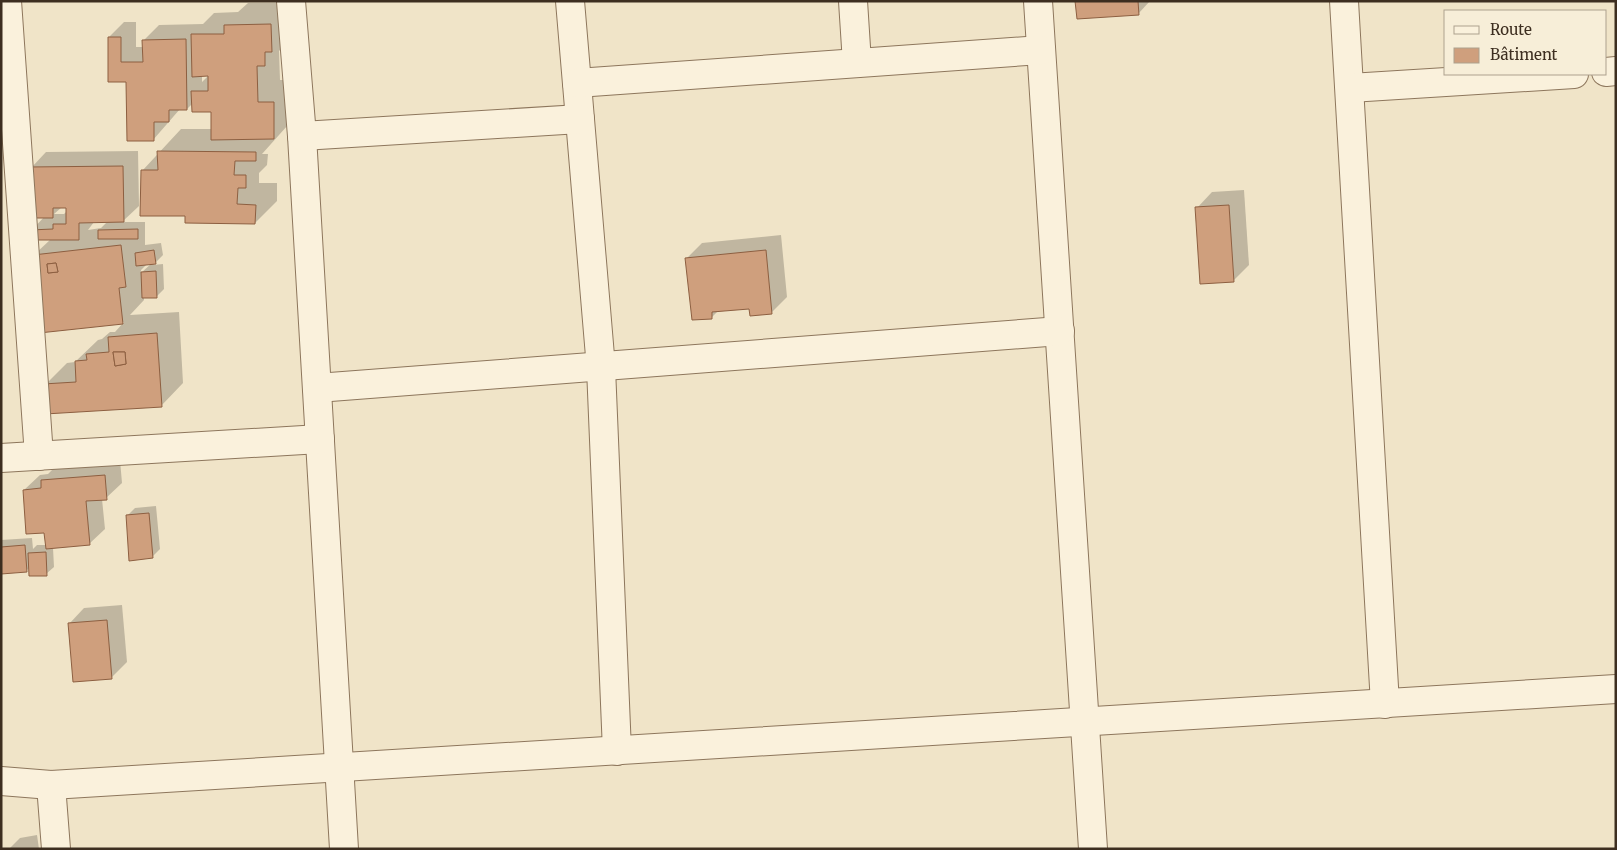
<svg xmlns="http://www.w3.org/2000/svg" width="1617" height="850" font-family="Merriweather,serif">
<rect width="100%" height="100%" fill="#f0e4c8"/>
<g fill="#0003" fill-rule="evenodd">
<path d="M 1077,1 L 1150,1 L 1138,14 Z"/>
<path d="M 248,3 L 293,3 L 287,43 L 279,51 L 280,80 L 295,80 L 296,116 L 262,154 L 268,154 L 267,165 L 259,173 L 259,183 L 277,183 L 277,201 L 255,223 L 186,215 L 142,171 L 181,129 L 212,129 L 212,110 L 193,103 L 187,109 L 180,109 L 153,140 L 109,37 L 124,22 L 136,22 L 136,47 L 144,47 L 144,40 L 159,25 L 203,24 L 214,13 L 238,12 ZM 202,75 L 209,75 L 202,82 Z"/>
<path d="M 138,151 L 139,206 L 122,222 L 145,222 L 145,245 L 161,243 L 163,255 L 153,265 L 163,264 L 164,289 L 157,296 L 144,297 L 144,300 L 130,315 L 179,312 L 183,383 L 161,406 L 45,385 L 67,363 L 75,362 L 98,340 L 102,339 L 110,332 L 115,332 L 124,322 L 40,332 L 34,255 L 51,239 L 32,230 L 45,216 L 31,168 L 46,152 ZM 62,207 L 67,207 L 67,211 L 64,214 L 54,214 ZM 108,221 L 101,228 L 88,230 L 94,222 ZM 148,263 L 152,263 L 141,273 L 141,270 Z"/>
<path d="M 1244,190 L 1249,265 L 1233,281 L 1197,208 L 1212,192 Z"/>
<path d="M 781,235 L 787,297 L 771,313 L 750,307 L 719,310 L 712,317 L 686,259 L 702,243 Z"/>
<path d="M 120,460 L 122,483 L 106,498 L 102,499 L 105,529 L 89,544 L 53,548 L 54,567 L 46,574 L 30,567 L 26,571 L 1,573 L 1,540 L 32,538 L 33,549 L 37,545 L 46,545 L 45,532 L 24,490 L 40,475 L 48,474 L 57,465 Z"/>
<path d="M 156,506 L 160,549 L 152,557 L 127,516 L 135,508 Z"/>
<path d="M 122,605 L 127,662 L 111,678 L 69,624 L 84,608 Z"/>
<path d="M 37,835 L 39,849 L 9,849 L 20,838 Z"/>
</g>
<g fill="#cf9f7d" stroke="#8d5f41" fill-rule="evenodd">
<path d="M 1075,1 L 1138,1 L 1139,15 L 1077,19 Z"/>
<path d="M 271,24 L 272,52 L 265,52 L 265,66 L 257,66 L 258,102 L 274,102 L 274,139 L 211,140 L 211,112 L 192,112 L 191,91 L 208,91 L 208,76 L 192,77 L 191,34 L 224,34 L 224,25 Z"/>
<path d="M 108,37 L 121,37 L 121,62 L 143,62 L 142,40 L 186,39 L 187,110 L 169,110 L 169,122 L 154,122 L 154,141 L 127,141 L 126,82 L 108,82 Z"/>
<path d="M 157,151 L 256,152 L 256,161 L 235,161 L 234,175 L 246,175 L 246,188 L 238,188 L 237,204 L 256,205 L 255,224 L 185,223 L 185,216 L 140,216 L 141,170 L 158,170 Z"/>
<path d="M 123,166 L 124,222 L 79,223 L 79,240 L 30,240 L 30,230 L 53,229 L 53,224 L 66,224 L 66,208 L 53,208 L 53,218 L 25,218 L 29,167 Z"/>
<path d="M 1229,205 L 1234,282 L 1200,284 L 1195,207 Z"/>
<path d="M 138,229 L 138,239 L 98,239 L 98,230 Z"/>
<path d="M 121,245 L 126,287 L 119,288 L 123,324 L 39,333 L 33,255 ZM 56,263 L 58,272 L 48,273 L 47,264 Z"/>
<path d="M 154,250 L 156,264 L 136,266 L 135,253 Z"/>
<path d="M 766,250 L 772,314 L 750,316 L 749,309 L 712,312 L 712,319 L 692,320 L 685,258 Z"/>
<path d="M 56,263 L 58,272 L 48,273 L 47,264 Z"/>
<path d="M 156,271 L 157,298 L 142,298 L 141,272 Z"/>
<path d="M 157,333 L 162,407 L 45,414 L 43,384 L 76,382 L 75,361 L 87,360 L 86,354 L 109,352 L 108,337 ZM 113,352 L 125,352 L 126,364 L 115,366 Z"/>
<path d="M 113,352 L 125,352 L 126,364 L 115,366 Z"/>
<path d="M 105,475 L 107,500 L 86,501 L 90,545 L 46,549 L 44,533 L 26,534 L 23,490 L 41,488 L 41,480 Z"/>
<path d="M 149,513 L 153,558 L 129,561 L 126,515 Z"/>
<path d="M 25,545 L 27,572 L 1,574 L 1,547 Z"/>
<path d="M 46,552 L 47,576 L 29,576 L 28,553 Z"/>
<path d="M 107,620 L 112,679 L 73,682 L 68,623 Z"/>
</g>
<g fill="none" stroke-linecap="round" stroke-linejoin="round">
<defs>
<g id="minor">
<path d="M 7,1 L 39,456"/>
<path d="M 291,1 L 302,136 L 344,849"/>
<path d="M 570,1 L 601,368 L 617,751"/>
<path d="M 853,1 L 857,63"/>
<path d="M 1038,1 L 1093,849"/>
<path d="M 1344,1 L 1385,704"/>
<path d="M 1606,72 L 1616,71"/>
<path d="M 577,83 L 1041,50"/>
<path d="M 1350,88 L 1574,74"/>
<path d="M 302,136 L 580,119"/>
<path d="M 317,388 L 1060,331"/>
<path d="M 1,458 L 320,439"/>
<path d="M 1,781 L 51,785 L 1616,689"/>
<path d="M 51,785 L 56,849"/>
</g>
</defs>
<use href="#minor" stroke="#8d765c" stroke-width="30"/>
<use href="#minor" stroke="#faf1dc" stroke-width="28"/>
</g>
<rect width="1617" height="850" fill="none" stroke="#3d2e20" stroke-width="5"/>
<rect x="1444" y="10" width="162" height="65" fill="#f7eed8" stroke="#ada18e"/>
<rect x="1454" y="26" width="25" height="8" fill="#faf1dc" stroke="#ada18e"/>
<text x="1490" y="35" font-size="15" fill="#3d2e20">Route</text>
<rect x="1454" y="48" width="25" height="15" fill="#cf9f7d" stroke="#ada18e"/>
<text x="1490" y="60" font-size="15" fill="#3d2e20">Bâtiment</text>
</svg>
